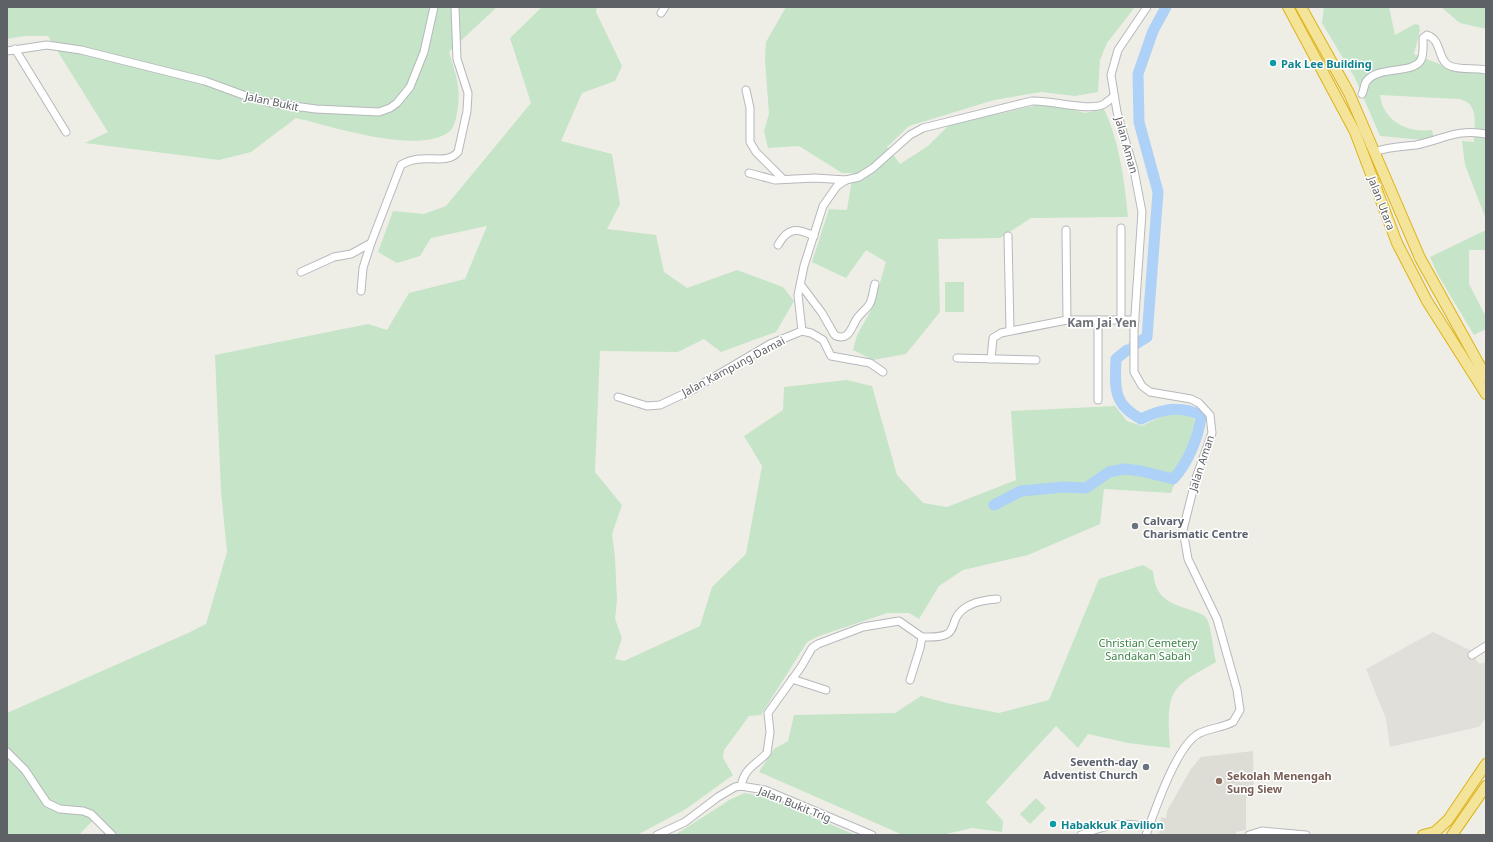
<svg xmlns="http://www.w3.org/2000/svg" width="1493" height="842" font-family="'Noto Sans',sans-serif">
<rect width="100%" height="100%" fill="#efeee6"/>
<path fill="#e1dfda" d="M 1433,632 L 1470,650 L 1479,664 L 1486,662 L 1486,718 L 1479,727 L 1390,747 L 1386,719 L 1366,669 Z"/>
<path fill="#deddd5" d="M 1253,751 L 1254,797 L 1246,798 L 1246,830 L 1236,832 L 1237,835 L 1159,835 L 1161,817 L 1166,818 L 1167,811 L 1191,769 L 1201,757 Z"/>
<g fill="#c5e4c8">
<path d="M 7,7 L 497,7 L 449,52 C 457,78 462,91 456,118 C 455,122 453,128 450,131 C 420,156 331,126 296,118 L 251,152 L 219,160 L 85,143 L 108,132 L 48,36 L 24,36 L 7,39 Z"/>
<path d="M 542,7 L 597,7 L 596,12 L 622,66 L 615,81 L 582,93 L 561,141 L 612,154 L 620,204 L 607,229 L 656,235 L 664,272 L 687,288 L 737,270 L 783,287 L 794,301 L 776,332 L 721,352 L 704,339 L 678,352 L 600,351 L 595,472 L 622,505 L 612,534 L 615,557 L 617,600 L 615,619 L 622,638 L 615,659 L 624,661 L 700,626 L 712,587 L 746,554 L 762,466 L 744,436 L 783,410 L 784,387 L 847,380 L 872,386 L 897,475 L 923,503 L 947,507 L 1016,480 L 1011,411 L 1115,406 L 1127,421 L 1142,426 C 1159,418 1176,407 1194,418 L 1196,426 L 1171,493 L 1104,489 L 1100,524 L 1028,555 L 963,570 L 939,586 L 919,619 L 909,613 L 887,613 L 819,636 L 807,642 L 761,715 L 749,716 L 724,750 L 723,758 L 733,775 L 686,809 L 637,835 L 115,835 L 98,815 L 79,835 L 7,835 L 7,713 L 188,633 L 206,624 L 227,552 L 221,491 L 215,355 L 368,324 L 387,330 L 409,293 L 465,279 L 487,226 L 431,238 L 420,256 L 397,263 L 378,252 L 393,211 L 424,214 L 446,206 L 531,103 L 510,38 Z"/>
<path d="M 786,7 L 1135,7 L 1107,43 L 1100,60 L 1098,92 L 1075,96 L 1041,92 L 994,100 L 909,126 L 887,147 L 900,164 L 928,146 L 949,125 L 1042,104 L 1051,104 L 1085,113 L 1104,109 C 1119,140 1125,183 1128,217 L 1031,218 L 1000,238 L 938,239 L 940,312 L 906,354 L 873,360 L 853,350 L 857,335 L 873,307 L 886,262 L 866,250 L 846,278 L 812,262 L 829,209 L 847,210 L 853,173 L 842,173 L 799,146 L 768,148 L 764,131 L 769,114 L 765,60 L 766,42 Z"/>
<path d="M 1324,7 L 1389,7 L 1395,35 L 1415,24 L 1419,25 L 1420,30 L 1414,54 L 1457,71 L 1486,73 L 1486,219 L 1465,165 L 1462,141 L 1474,142 C 1474,125 1480,103 1459,99 L 1380,95 C 1383,121 1407,133 1432,130 L 1434,138 L 1424,140 L 1380,136 L 1355,78 L 1322,23 Z"/>
<path d="M 1441,7 L 1486,7 L 1486,29 L 1460,23 Z"/>
<path d="M 1486,230 L 1486,250 L 1469,250 L 1469,284 L 1486,317 L 1486,329 L 1474,335 L 1438,275 L 1430,257 Z"/>
<rect x="945" y="282" width="19" height="30"/>
<path d="M 1143,565 L 1153,571 C 1154,576 1154,581 1156,586 C 1163,609 1201,608 1207,619 C 1212,630 1213,650 1216,662 C 1203,670 1184,678 1175,691 C 1166,704 1169,732 1170,748 L 1128,743 L 1088,734 L 1078,748 L 1056,726 L 986,802 L 1003,821 L 1002,832 L 972,828 L 942,835 L 903,835 L 759,772 L 774,749 L 788,741 L 794,715 L 895,713 L 921,696 L 947,703 L 999,713 L 1049,700 L 1099,579 Z"/>
<path d="M 745,793 L 770,798 L 855,835 L 675,835 L 731,799 Z"/>
<path d="M 1036,798 L 1046,808 L 1030,824 L 1020,814 Z"/>
</g>
<g fill="none" stroke-linecap="round" stroke-linejoin="round">
<g stroke="#aed1f7" stroke-width="11">
<path d="M 1134,345 L 1147,337 L 1158,192 L 1139,122 L 1138,74 L 1153,31 L 1166,7"/>
<path d="M 994,505 L 1021,491 L 1064,487 L 1086,488 L 1109,472 L 1124,469 L 1141,471 L 1173,479 C 1187,465 1200,435 1201,415 C 1178,405 1162,409 1141,419 C 1112,404 1115,386 1116,359 L 1127,350"/>
</g>
<defs>
<g id="minor">
<path d="M 661,13 L 665,7"/>
<path d="M 15,49 L 66,132"/>
<path d="M 7,51 L 47,45 L 81,50 L 205,81 L 246,96 L 271,103 L 316,109 L 379,112 L 390,108 L 397,103 L 410,87 L 424,52 L 434,7"/>
<path d="M 746,90 L 750,108 L 750,142 L 756,152 L 782,178"/>
<path d="M 1362,94 C 1364,91 1364,85 1366,82 C 1377,65 1412,75 1421,60 C 1424,53 1423,45 1423,38 L 1427,35 C 1442,40 1437,58 1448,65 C 1458,71 1475,67 1486,70"/>
<path d="M 1374,152 C 1391,146 1399,147 1416,145 C 1442,140 1458,128 1486,134"/>
<path d="M 749,173 L 775,180 L 815,178 L 846,180 L 859,177 L 873,168 L 910,135 L 923,128 L 1032,101 C 1051,100 1091,112 1104,104 C 1107,102 1111,99 1114,96"/>
<path d="M 1121,228 L 1121,320"/>
<path d="M 1066,230 L 1067,320"/>
<path d="M 1008,236 L 1010,330"/>
<path d="M 778,245 C 788,227 797,228 814,236"/>
<path d="M 301,272 L 334,257 L 351,254 L 371,243 L 401,165 C 423,151 445,167 458,152 L 467,111 L 468,93 L 457,59 L 455,7"/>
<path d="M 801,285 L 822,313 L 834,334 L 836,336 C 848,340 850,331 855,322 C 858,315 865,311 869,305 C 873,299 873,290 875,284"/>
<path d="M 361,291 L 363,268 L 371,243"/>
<path d="M 802,331 L 798,295 L 804,266 L 823,206 L 837,186 L 846,180"/>
<path d="M 957,358 L 1036,360"/>
<path d="M 991,359 L 993,338 L 1001,333 L 1067,320 L 1135,320"/>
<path d="M 618,397 L 647,406 L 660,405 L 692,390 L 770,344 L 802,331 L 811,333 L 823,340 L 831,356 L 870,363 L 883,372"/>
<path d="M 1098,400 L 1098,320"/>
<path d="M 922,637 C 929,637 940,638 947,634 C 953,631 953,624 956,618 C 963,604 982,600 997,599"/>
<path d="M 1472,655 L 1486,646"/>
<path d="M 792,679 L 826,690"/>
<path d="M 7,752 L 25,770 L 47,803 L 60,809 L 83,811 L 91,814 L 112,835"/>
<path d="M 741,786 C 745,767 755,766 767,753 L 770,732 L 768,713 L 801,667 L 812,648 L 818,644 L 863,627 L 899,621 L 922,637 L 920,648 L 910,680"/>
<path d="M 657,835 L 685,822 L 718,797 L 735,787 L 741,786 L 765,790 L 872,835"/>
<path d="M 1081,835 C 1103,826 1125,820 1149,828"/>
<path d="M 1146,835 C 1155,810 1176,747 1198,734 C 1209,728 1222,728 1233,722 L 1240,710 L 1237,690 L 1217,619 L 1188,559 L 1183,530 L 1196,478 L 1212,433 L 1210,415 L 1199,403 L 1191,399 L 1150,392 L 1142,386 L 1134,372 L 1134,330 L 1142,212 L 1134,170 L 1117,112 L 1111,75 L 1118,50 L 1147,7"/>
<path d="M 1249,835 L 1262,831 L 1306,835"/>
</g>
<g id="highway">
<path d="M 1288,7 L 1355,132 L 1397,243 L 1427,301 L 1486,394"/>
<path d="M 1301,7 L 1349,93 L 1420,258 L 1486,377"/>
<path d="M 1423,835 L 1435,832 L 1448,820 L 1486,764"/>
<path d="M 1452,835 L 1486,786"/>
</g>
</defs>
<use href="#minor" stroke="#b6b8bc" stroke-width="9"/>
<use href="#highway" stroke="#dfb216" stroke-width="12"/>
<use href="#minor" stroke="#fff" stroke-width="7"/>
<use href="#highway" stroke="#f3e499" stroke-width="10"/>
</g>
<g fill="#0f9aa8" stroke="#fff" stroke-width="1.5">
<circle cx="1273" cy="63" r="4"/>
<circle cx="1053" cy="824" r="4"/>
</g>
<g fill="#6b7280" stroke="#fff" stroke-width="1.5">
<circle cx="1135" cy="526" r="4"/>
<circle cx="1146" cy="767" r="4"/>
</g>
<circle fill="#8d6e63" stroke="#fff" stroke-width="1.5" cx="1219" cy="781" r="4"/>
<g text-anchor="middle" dominant-baseline="central" stroke-width="3" stroke-linejoin="round" paint-order="stroke">
<g font-size="11" font-weight="bold" fill="#0d838f" stroke="#fff" text-anchor="start">
<text x="1281" y="63">Pak Lee Building</text>
<text x="1061" y="824">Habakkuk Pavilion</text>
</g>
<g font-size="11" fill="#5e6165" stroke="#fff">
<text transform="translate(272 101) rotate(12)">Jalan Bukit</text>
<text transform="translate(1127 145) rotate(74)">Jalan Aman</text>
<text transform="translate(1382 203) rotate(69)">Jalan Utara</text>
<text transform="translate(733 366) rotate(-28)">Jalan Kampung Damai</text>
<text transform="translate(1201 463) rotate(-72)">Jalan Aman</text>
<text transform="translate(795 804) rotate(22)">Jalan Bukit Trig</text>
</g>
<g font-size="11" font-weight="bold" fill="#5b616d" stroke="#fff" text-anchor="start">
<text x="1143" y="520">Calvary<tspan x="1143" dy="13">Charismatic Centre</tspan></text>
<text x="1138" y="761" text-anchor="end">Seventh-day<tspan x="1138" dy="13">Adventist Church</tspan></text>
</g>
<g font-size="11" fill="#3e8448" stroke="#fff">
<text x="1148" y="642">Christian Cemetery<tspan x="1148" dy="13">Sandakan Sabah</tspan></text>
</g>
<g font-size="11" font-weight="bold" fill="#785e54" stroke="#fff" text-anchor="start">
<text x="1227" y="775">Sekolah Menengah<tspan x="1227" dy="13">Sung Siew</tspan></text>
</g>
<g font-size="12" font-weight="bold" fill="#6f7277" stroke="#fff">
<text x="1102" y="322">Kam Jai Yen</text>
</g>
</g>
<rect width="1493" height="842" fill="none" stroke="#5e6165" stroke-width="16"/>
</svg>
